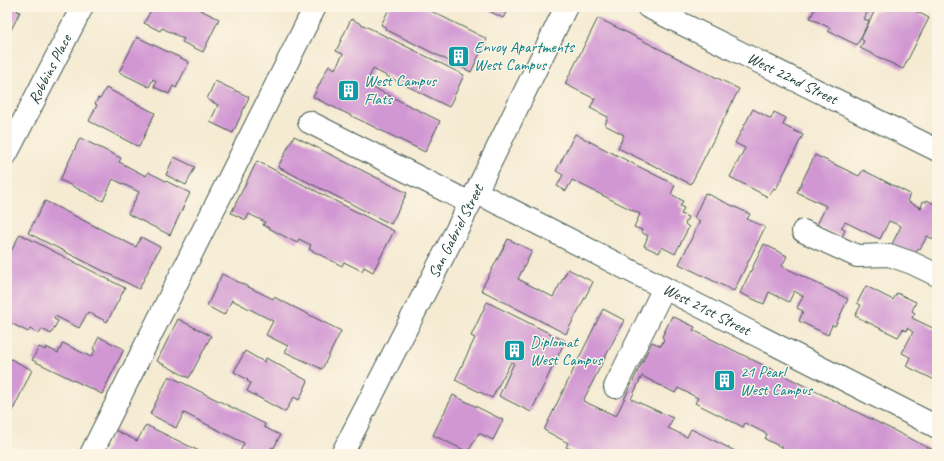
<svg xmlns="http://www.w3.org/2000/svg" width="944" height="461" font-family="Caveat,sans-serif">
<rect width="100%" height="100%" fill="#fcf5e5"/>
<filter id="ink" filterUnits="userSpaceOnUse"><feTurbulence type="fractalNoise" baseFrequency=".025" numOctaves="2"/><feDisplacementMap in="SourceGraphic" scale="8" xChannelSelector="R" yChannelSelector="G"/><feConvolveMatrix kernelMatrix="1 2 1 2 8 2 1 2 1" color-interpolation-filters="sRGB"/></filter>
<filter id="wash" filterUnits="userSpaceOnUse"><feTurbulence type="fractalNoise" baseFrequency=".012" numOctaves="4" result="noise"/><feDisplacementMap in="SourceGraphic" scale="16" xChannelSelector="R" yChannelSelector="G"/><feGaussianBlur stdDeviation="0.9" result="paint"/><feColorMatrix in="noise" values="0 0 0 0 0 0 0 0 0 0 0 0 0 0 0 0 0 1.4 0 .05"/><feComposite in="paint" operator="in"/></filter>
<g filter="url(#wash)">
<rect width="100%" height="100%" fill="#f5ebd3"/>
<g id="blocks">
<g fill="#d197d3">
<path d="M 7,7 L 19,7 L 17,11 L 20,12 L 7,38 Z"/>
<path d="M 145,7 L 194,7 L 219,19 L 203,52 L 182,42 L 184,39 L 162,28 L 160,31 L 144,23 L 150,12 L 144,9 Z"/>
<path d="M 390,7 L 423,7 L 487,39 L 471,72 L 385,29 L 386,27 L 381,25 Z"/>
<path d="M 481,7 L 509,7 L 503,18 Z"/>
<path d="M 816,7 L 870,7 L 864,19 L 869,21 L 857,45 L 828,31 L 830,28 L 810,18 Z"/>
<path d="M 879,7 L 884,8 L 885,7 L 908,7 L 929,18 L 903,69 L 860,48 L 864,41 L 861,39 L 875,10 L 877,11 Z"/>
<path d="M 598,18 L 739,89 L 691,184 L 618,148 L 624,135 L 605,125 L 608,117 L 590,108 L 595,99 L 565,84 Z"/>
<path d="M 351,19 L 464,75 L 449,107 L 373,69 L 366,84 L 440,121 L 425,152 L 313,97 L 329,65 L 335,69 L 343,54 L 336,51 Z"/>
<path d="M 137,37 L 189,62 L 176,88 L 173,86 L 169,94 L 154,87 L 156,81 L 153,79 L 149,87 L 119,72 Z"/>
<path d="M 215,81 L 249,97 L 233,133 L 210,122 L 218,105 L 207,99 Z"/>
<path d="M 106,88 L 155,113 L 139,147 L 89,121 L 97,105 L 95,104 L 98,98 L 100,99 Z"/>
<path d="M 753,109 L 771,119 L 774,112 L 786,118 L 783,125 L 803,135 L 776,189 L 774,188 L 768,197 L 730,177 L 745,148 L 735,143 Z"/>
<path d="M 575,134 L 675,185 L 671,194 L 683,201 L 680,206 L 684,208 L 681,214 L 688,217 L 685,224 L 689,227 L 675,254 L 662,247 L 659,253 L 644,246 L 648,236 L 641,232 L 642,230 L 634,227 L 640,214 L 572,180 L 566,191 L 557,186 L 563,175 L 556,171 Z"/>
<path d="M 294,136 L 407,193 L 391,224 L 278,167 Z"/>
<path d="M 80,138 L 121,158 L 119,162 L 146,176 L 148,172 L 190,193 L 170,235 L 128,214 L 139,192 L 113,179 L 103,201 L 60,180 Z"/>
<path d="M 815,155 L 859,176 L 863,170 L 910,194 L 907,201 L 921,208 L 923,201 L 926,202 L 927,200 L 934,204 L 936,201 L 937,202 L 937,241 L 927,236 L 920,249 L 918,248 L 914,258 L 892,247 L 893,245 L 892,244 L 901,226 L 889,221 L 880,239 L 845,222 L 841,228 L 845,230 L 842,237 L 817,225 L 826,206 L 797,192 Z"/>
<path d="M 174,157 L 195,167 L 186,185 L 166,175 Z"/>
<path d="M 257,161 L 394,231 L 373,272 L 364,267 L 362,271 L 344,262 L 342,266 L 309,249 L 311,245 L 299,239 L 297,243 L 263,225 L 265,222 L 249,214 L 246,220 L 231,213 Z"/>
<path d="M 705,193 L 750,214 L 747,219 L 765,227 L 734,291 L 679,264 L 700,221 L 694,218 Z"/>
<path d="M 45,201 L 136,247 L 141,237 L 160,247 L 139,289 L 28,233 Z"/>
<path d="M 20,234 L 125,288 L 107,322 L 88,312 L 79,328 L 55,316 L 54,319 L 58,321 L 51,334 L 42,329 L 39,334 L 30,329 L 28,332 L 7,321 L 7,259 Z"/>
<path d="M 508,239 L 532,251 L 518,279 L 553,297 L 568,269 L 593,282 L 566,334 L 481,290 Z"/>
<path d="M 764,244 L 787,256 L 782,266 L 848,299 L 835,326 L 832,325 L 828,335 L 799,321 L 803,311 L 797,308 L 803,296 L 794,291 L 789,302 L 769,292 L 764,304 L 740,293 Z"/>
<path d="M 222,274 L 273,299 L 274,297 L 341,331 L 322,369 L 285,352 L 288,346 L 266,335 L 273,321 L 232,300 L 224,315 L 207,306 Z"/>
<path d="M 866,286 L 893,300 L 897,293 L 916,302 L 912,311 L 915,313 L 912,318 L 937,330 L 934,335 L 937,336 L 937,381 L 906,366 L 910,357 L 902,353 L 913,332 L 907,328 L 906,331 L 903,329 L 898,337 L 855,316 L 861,305 L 857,303 Z"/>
<path d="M 487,302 L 565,341 L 531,412 L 499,396 L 514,363 L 511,362 L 492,398 L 455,380 L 475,338 L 471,336 Z"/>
<path d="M 603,309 L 624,320 L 583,401 L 616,416 L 652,342 L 661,346 L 664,339 L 662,337 L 672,316 L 695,327 L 693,330 L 937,452 L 937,454 L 790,454 L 791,452 L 765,439 L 767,434 L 745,423 L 743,427 L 695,403 L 698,398 L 678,388 L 675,393 L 642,376 L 631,399 L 673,418 L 668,428 L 687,437 L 691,429 L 741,454 L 581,454 L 566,447 L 568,443 L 544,430 Z"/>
<path d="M 178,319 L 211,336 L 189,378 L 157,361 Z"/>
<path d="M 99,337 L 124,349 L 102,394 L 32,360 L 39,347 L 45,350 L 46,347 L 58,353 L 63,343 L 91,357 L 95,350 L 93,349 Z"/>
<path d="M 245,351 L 264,362 L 266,358 L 308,381 L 299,400 L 294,397 L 285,412 L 247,391 L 251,383 L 247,381 L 248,380 L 234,372 Z"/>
<path d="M 7,357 L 32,370 L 10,416 L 7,414 Z"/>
<path d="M 169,376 L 265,424 L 264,427 L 280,435 L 274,448 L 272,447 L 268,454 L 239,454 L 244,443 L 184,413 L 176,428 L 150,414 Z"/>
<path d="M 453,395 L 503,420 L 493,440 L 479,433 L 468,452 L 433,435 Z"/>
<path d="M 146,425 L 205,454 L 104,454 L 115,430 L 137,441 Z"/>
</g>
</g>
</g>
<g filter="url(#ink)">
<use href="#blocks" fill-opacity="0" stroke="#3f574c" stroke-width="1"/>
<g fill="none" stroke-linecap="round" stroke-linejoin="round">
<defs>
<g id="minor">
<path id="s1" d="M 648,7 L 937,150"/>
<path d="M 309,122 L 470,203"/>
<path id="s2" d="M 7,153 L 82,7"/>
<path id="s3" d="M 476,192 L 937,427"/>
<path d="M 803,231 L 857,256 L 889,255 L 912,263 L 937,275"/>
<path d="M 615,387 L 664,288"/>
<path d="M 91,454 L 315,7"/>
<path id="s4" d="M 342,454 L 476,192 L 566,7"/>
</g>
</defs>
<use href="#minor" stroke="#3f574c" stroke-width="24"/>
<use href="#minor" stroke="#fff" stroke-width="22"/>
</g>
</g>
<defs>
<symbol id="building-square" viewBox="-11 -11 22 22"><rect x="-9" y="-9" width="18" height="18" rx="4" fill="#0f9aa8" stroke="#fcf5e5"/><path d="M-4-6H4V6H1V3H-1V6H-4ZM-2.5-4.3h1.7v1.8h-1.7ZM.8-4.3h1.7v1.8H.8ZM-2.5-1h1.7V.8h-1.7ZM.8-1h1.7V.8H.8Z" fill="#fff"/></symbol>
</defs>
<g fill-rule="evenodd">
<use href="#building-square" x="446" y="44" width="25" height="25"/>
<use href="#building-square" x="336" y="78" width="25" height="25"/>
<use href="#building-square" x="502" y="338" width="25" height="25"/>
<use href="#building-square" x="712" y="368" width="25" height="25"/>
</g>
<g text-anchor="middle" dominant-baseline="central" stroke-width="3" stroke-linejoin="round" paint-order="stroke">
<g font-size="16" fill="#0d838f" stroke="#fcf5e5" text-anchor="start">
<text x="474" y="47">Envoy Apartments<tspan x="474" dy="18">West Campus</tspan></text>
<text x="364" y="81">West Campus<tspan x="364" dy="18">Flats</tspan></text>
<text x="530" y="342">Diplomat<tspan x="530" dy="18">West Campus</tspan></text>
<text x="740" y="372">21 Pearl<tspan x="740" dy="18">West Campus</tspan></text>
</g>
<g font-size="16" fill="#1f3d34" stroke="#fcf5e5">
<text stroke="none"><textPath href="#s2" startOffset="94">Robbins Place</textPath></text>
<text stroke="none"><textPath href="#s1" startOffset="161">West 22nd Street</textPath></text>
<text stroke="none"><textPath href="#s4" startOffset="250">San Gabriel Street</textPath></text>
<text stroke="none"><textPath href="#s3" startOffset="259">West 21st Street</textPath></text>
</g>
</g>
<rect width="944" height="461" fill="none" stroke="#fcf5e5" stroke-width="24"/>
</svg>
